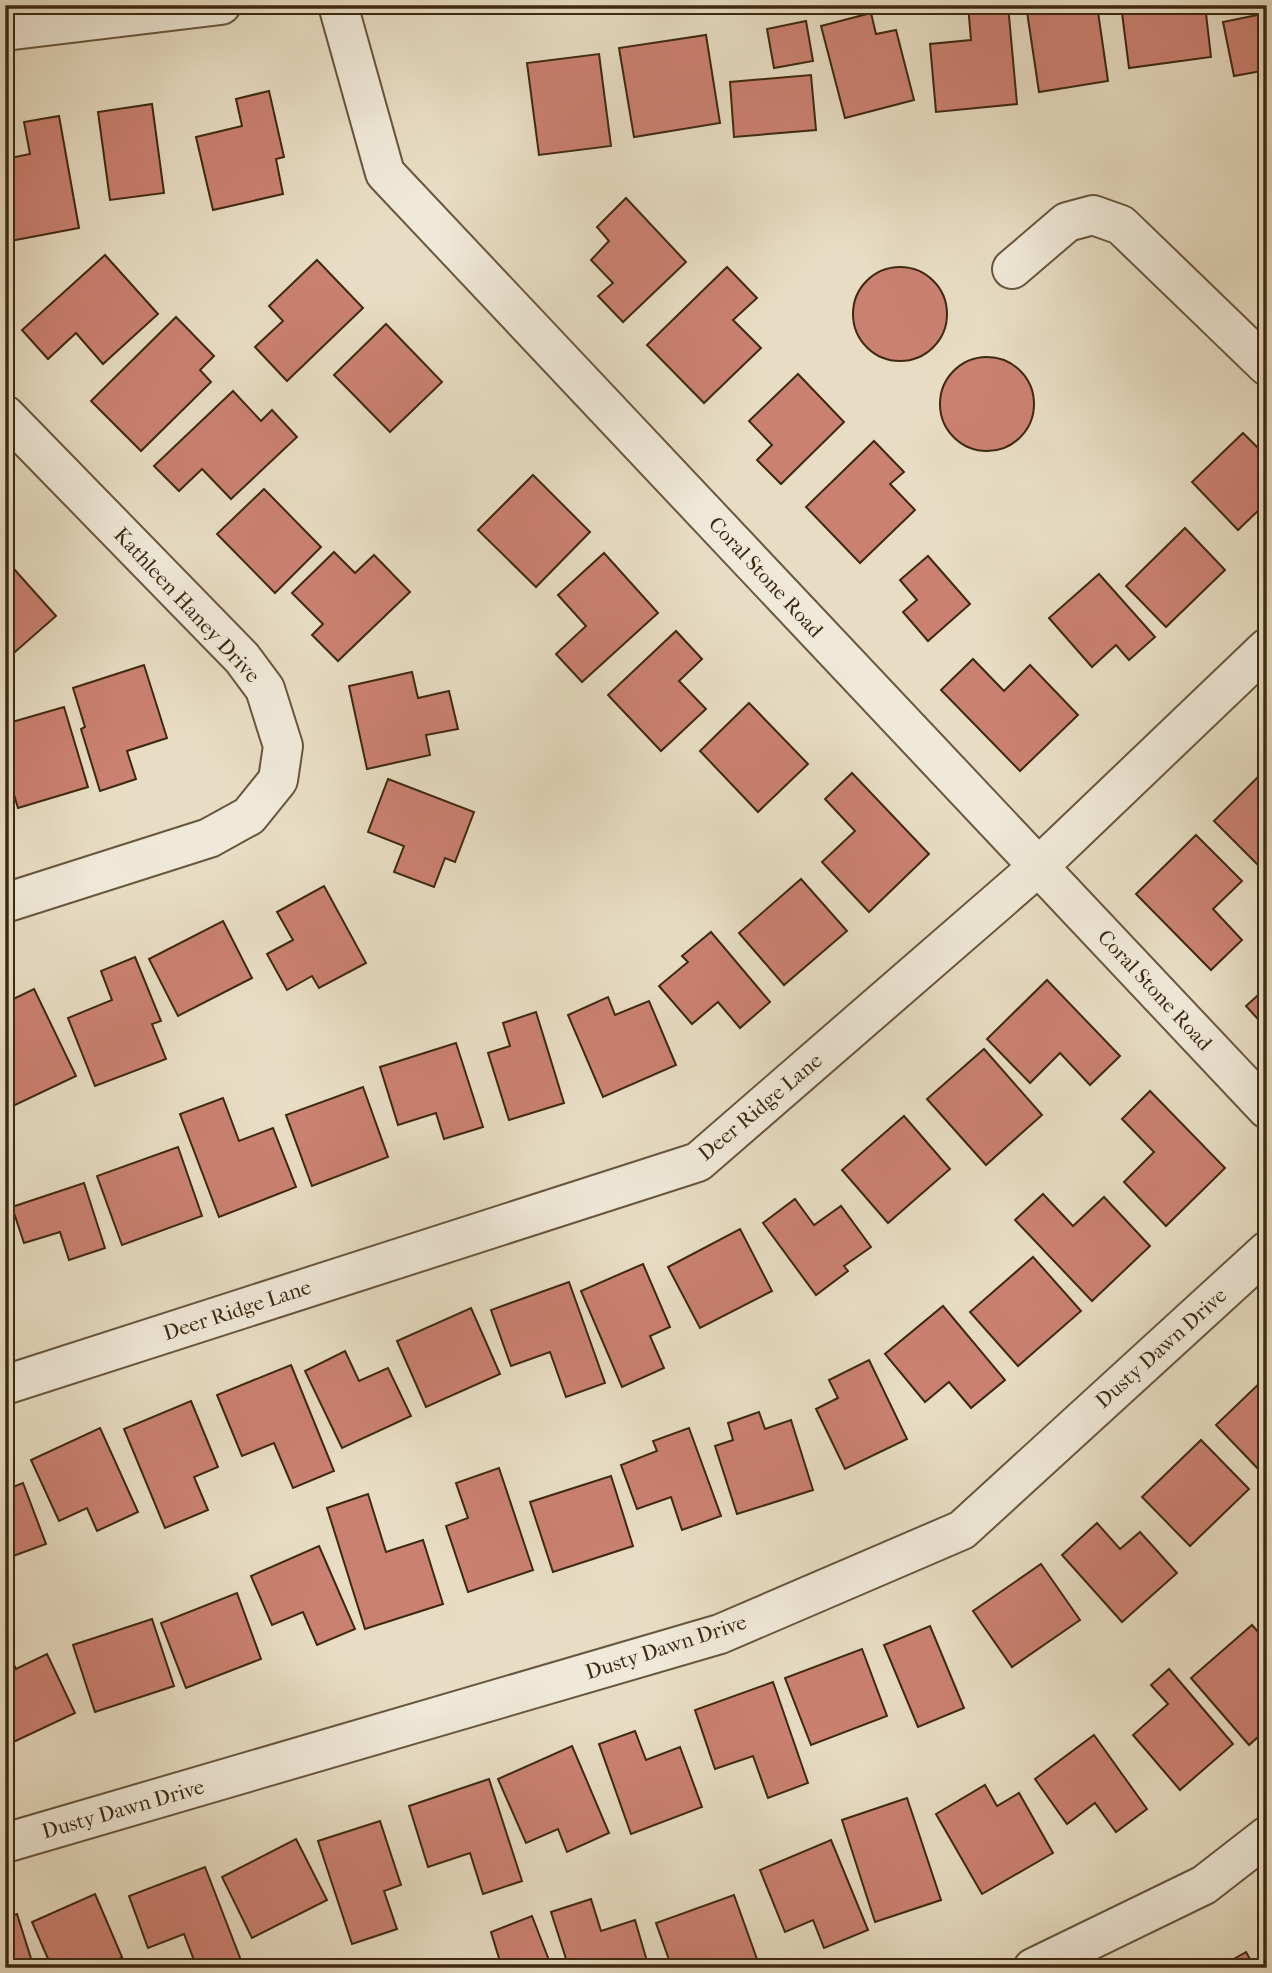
<svg xmlns="http://www.w3.org/2000/svg" width="1272" height="1973" font-family="'IM FELL French Canon',serif">
<rect width="100%" height="100%" fill="#e8ddc4"/>
<filter id="stains"><feTurbulence type="fractalNoise" baseFrequency=".00286" numOctaves="4"/><feColorMatrix values="0 0 0 0 .2 0 0 0 0 .09 0 0 0 0 .02 0 0 0 .5 -.17"/></filter>
<radialGradient id="worn" r=".72"><stop offset=".6" stop-color="#630" stop-opacity="0"/><stop offset="1" stop-color="#630" stop-opacity=".3"/></radialGradient>
<g fill="#cb8172" stroke="#3d2910" stroke-width="2">
<path d="M 968,5 L 1008,5 L 1017,104 L 936,112 L 930,44 L 971,40 Z"/>
<path d="M 1026,5 L 1097,5 L 1108,81 L 1039,92 Z"/>
<path d="M 1121,5 L 1205,5 L 1211,57 L 1129,68 Z"/>
<path d="M 871,13 L 876,34 L 896,30 L 914,100 L 845,118 L 821,26 Z"/>
<path d="M 1267,13 L 1267,70 L 1234,76 L 1223,22 Z"/>
<path d="M 806,21 L 813,61 L 774,68 L 767,29 Z"/>
<path d="M 706,35 L 720,123 L 634,137 L 619,48 Z"/>
<path d="M 599,54 L 611,146 L 539,155 L 527,63 Z"/>
<path d="M 811,75 L 816,130 L 734,137 L 730,82 Z"/>
<path d="M 269,91 L 284,157 L 276,159 L 283,194 L 213,210 L 196,137 L 242,126 L 236,99 Z"/>
<path d="M 152,104 L 164,193 L 110,200 L 98,112 Z"/>
<path d="M 59,116 L 79,228 L 5,242 L 5,159 L 30,154 L 24,122 Z"/>
<path d="M 626,198 L 686,262 L 623,322 L 598,296 L 613,283 L 591,260 L 609,241 L 597,227 Z"/>
<path d="M 105,255 L 158,314 L 103,364 L 76,333 L 48,359 L 22,330 Z"/>
<path d="M 317,260 L 363,308 L 287,381 L 255,347 L 283,321 L 269,306 Z"/>
<circle cx="900" cy="314" r="47"/>
<path d="M 727,267 L 757,298 L 733,320 L 761,348 L 704,403 L 647,345 Z"/>
<path d="M 176,317 L 214,356 L 200,370 L 211,382 L 141,451 L 91,401 Z"/>
<path d="M 386,324 L 442,382 L 390,432 L 334,375 Z"/>
<circle cx="987" cy="404" r="47"/>
<path d="M 798,374 L 844,422 L 781,484 L 757,460 L 772,445 L 749,421 Z"/>
<path d="M 233,391 L 261,421 L 272,410 L 297,437 L 231,499 L 202,469 L 179,491 L 154,466 Z"/>
<path d="M 1243,433 L 1267,457 L 1267,509 L 1263,506 L 1238,530 L 1192,482 Z"/>
<path d="M 874,441 L 904,472 L 890,484 L 915,510 L 860,563 L 806,507 Z"/>
<path d="M 533,475 L 590,532 L 536,587 L 478,530 Z"/>
<path d="M 264,489 L 321,547 L 275,593 L 217,534 Z"/>
<path d="M 1185,528 L 1225,570 L 1166,627 L 1126,586 Z"/>
<path d="M 334,552 L 355,573 L 374,555 L 410,592 L 338,661 L 312,635 L 323,624 L 292,593 Z"/>
<path d="M 604,553 L 658,613 L 582,682 L 556,654 L 586,626 L 558,595 Z"/>
<path d="M 928,556 L 970,604 L 928,641 L 903,612 L 917,600 L 900,580 Z"/>
<path d="M 5,559 L 56,616 L 7,659 L 5,657 Z"/>
<path d="M 1099,574 L 1155,637 L 1129,660 L 1116,645 L 1092,667 L 1049,618 Z"/>
<path d="M 676,631 L 702,659 L 679,681 L 706,709 L 661,751 L 608,695 Z"/>
<path d="M 973,659 L 1004,691 L 1030,665 L 1078,715 L 1020,771 L 941,690 Z"/>
<path d="M 144,665 L 167,738 L 127,751 L 136,779 L 100,791 L 81,729 L 85,727 L 73,688 Z"/>
<path d="M 412,672 L 418,698 L 449,691 L 458,729 L 426,735 L 430,755 L 367,769 L 349,686 Z"/>
<path d="M 749,703 L 808,764 L 758,812 L 700,751 Z"/>
<path d="M 64,707 L 88,787 L 18,808 L 5,765 L 5,724 Z"/>
<path d="M 1267,768 L 1267,872 L 1266,873 L 1214,821 Z"/>
<path d="M 852,773 L 929,854 L 869,912 L 822,862 L 855,831 L 825,799 Z"/>
<path d="M 388,779 L 474,812 L 455,862 L 445,858 L 434,887 L 394,872 L 404,846 L 368,832 Z"/>
<path d="M 1196,835 L 1242,881 L 1213,909 L 1242,940 L 1211,970 L 1136,894 Z"/>
<path d="M 801,879 L 847,931 L 784,985 L 739,933 Z"/>
<path d="M 324,886 L 366,963 L 319,988 L 312,976 L 287,990 L 267,954 L 293,940 L 277,912 Z"/>
<path d="M 223,921 L 252,978 L 178,1016 L 149,959 Z"/>
<path d="M 711,932 L 770,1002 L 740,1028 L 718,1002 L 692,1024 L 659,986 L 688,962 L 682,956 Z"/>
<path d="M 135,957 L 161,1021 L 152,1024 L 166,1059 L 95,1086 L 68,1018 L 112,1000 L 101,971 Z"/>
<path d="M 1047,980 L 1120,1056 L 1090,1085 L 1060,1053 L 1030,1083 L 987,1039 Z"/>
<path d="M 1267,987 L 1267,1029 L 1246,1006 Z"/>
<path d="M 34,989 L 76,1076 L 13,1106 L 5,1089 L 5,1003 Z"/>
<path d="M 608,997 L 615,1015 L 649,1001 L 676,1065 L 603,1097 L 568,1015 Z"/>
<path d="M 536,1012 L 564,1103 L 509,1120 L 488,1053 L 510,1046 L 503,1023 Z"/>
<path d="M 456,1043 L 483,1127 L 444,1139 L 436,1113 L 398,1125 L 380,1067 Z"/>
<path d="M 984,1049 L 1042,1115 L 986,1165 L 927,1099 Z"/>
<path d="M 363,1087 L 388,1157 L 312,1186 L 286,1115 Z"/>
<path d="M 1150,1091 L 1225,1168 L 1166,1226 L 1124,1182 L 1154,1152 L 1122,1119 Z"/>
<path d="M 223,1098 L 239,1141 L 273,1128 L 296,1187 L 219,1217 L 180,1114 Z"/>
<path d="M 904,1116 L 950,1169 L 888,1223 L 842,1170 Z"/>
<path d="M 178,1147 L 202,1216 L 122,1245 L 97,1176 Z"/>
<path d="M 84,1183 L 105,1248 L 69,1260 L 60,1232 L 24,1243 L 12,1207 Z"/>
<path d="M 1043,1194 L 1073,1226 L 1104,1197 L 1150,1246 L 1092,1301 L 1015,1220 Z"/>
<path d="M 795,1199 L 814,1225 L 841,1206 L 871,1247 L 844,1266 L 848,1271 L 816,1295 L 763,1223 Z"/>
<path d="M 740,1229 L 772,1291 L 700,1328 L 668,1267 Z"/>
<path d="M 1033,1257 L 1081,1311 L 1018,1366 L 970,1312 Z"/>
<path d="M 643,1264 L 670,1327 L 650,1336 L 664,1368 L 622,1387 L 581,1291 Z"/>
<path d="M 569,1282 L 605,1383 L 566,1397 L 550,1352 L 511,1366 L 491,1310 Z"/>
<path d="M 943,1306 L 1005,1380 L 971,1408 L 949,1382 L 925,1402 L 885,1354 Z"/>
<path d="M 471,1308 L 500,1374 L 426,1407 L 397,1341 Z"/>
<path d="M 345,1351 L 359,1381 L 388,1368 L 411,1416 L 342,1448 L 305,1371 Z"/>
<path d="M 869,1360 L 907,1439 L 845,1469 L 816,1409 L 838,1398 L 829,1380 Z"/>
<path d="M 291,1365 L 334,1471 L 293,1488 L 274,1443 L 242,1456 L 217,1395 Z"/>
<path d="M 1267,1376 L 1267,1470 L 1263,1474 L 1216,1425 Z"/>
<path d="M 191,1401 L 218,1467 L 194,1477 L 208,1510 L 165,1528 L 124,1429 Z"/>
<path d="M 759,1412 L 765,1429 L 791,1420 L 813,1490 L 737,1514 L 715,1446 L 733,1440 L 728,1423 Z"/>
<path d="M 100,1428 L 138,1512 L 97,1531 L 87,1508 L 59,1521 L 31,1460 Z"/>
<path d="M 689,1428 L 721,1516 L 682,1530 L 671,1497 L 637,1509 L 621,1465 L 657,1451 L 653,1441 Z"/>
<path d="M 1201,1440 L 1249,1489 L 1190,1546 L 1142,1497 Z"/>
<path d="M 499,1468 L 533,1570 L 468,1592 L 446,1526 L 468,1518 L 456,1483 Z"/>
<path d="M 611,1476 L 633,1546 L 553,1572 L 530,1502 Z"/>
<path d="M 23,1483 L 46,1544 L 5,1559 L 5,1490 Z"/>
<path d="M 368,1494 L 386,1552 L 423,1540 L 443,1604 L 365,1629 L 327,1508 Z"/>
<path d="M 1097,1523 L 1120,1549 L 1140,1532 L 1177,1573 L 1122,1622 L 1062,1555 Z"/>
<path d="M 319,1546 L 355,1629 L 317,1645 L 303,1612 L 272,1625 L 251,1576 Z"/>
<path d="M 1041,1564 L 1080,1620 L 1012,1667 L 973,1611 Z"/>
<path d="M 237,1593 L 261,1659 L 186,1688 L 161,1623 Z"/>
<path d="M 152,1619 L 174,1686 L 95,1712 L 73,1645 Z"/>
<path d="M 1252,1625 L 1267,1642 L 1267,1729 L 1249,1745 L 1191,1678 Z"/>
<path d="M 930,1626 L 964,1708 L 918,1727 L 884,1645 Z"/>
<path d="M 5,1646 L 16,1669 L 47,1654 L 75,1713 L 5,1746 Z"/>
<path d="M 862,1649 L 887,1716 L 811,1745 L 785,1678 Z"/>
<path d="M 1169,1669 L 1233,1744 L 1180,1790 L 1133,1735 L 1168,1704 L 1151,1685 Z"/>
<path d="M 773,1682 L 808,1783 L 768,1798 L 753,1756 L 715,1769 L 695,1710 Z"/>
<path d="M 635,1731 L 646,1760 L 680,1747 L 702,1807 L 631,1834 L 599,1744 Z"/>
<path d="M 1094,1735 L 1147,1809 L 1116,1832 L 1095,1803 L 1067,1824 L 1035,1779 Z"/>
<path d="M 572,1746 L 609,1833 L 567,1852 L 558,1829 L 526,1843 L 498,1779 Z"/>
<path d="M 489,1779 L 522,1881 L 483,1894 L 470,1853 L 428,1867 L 409,1806 Z"/>
<path d="M 985,1785 L 997,1806 L 1019,1793 L 1053,1853 L 982,1894 L 936,1814 Z"/>
<path d="M 907,1798 L 941,1900 L 875,1922 L 842,1820 Z"/>
<path d="M 380,1821 L 401,1885 L 384,1891 L 397,1929 L 352,1944 L 318,1841 Z"/>
<path d="M 296,1839 L 327,1900 L 252,1938 L 222,1877 Z"/>
<path d="M 831,1840 L 868,1930 L 824,1948 L 813,1920 L 785,1932 L 760,1870 Z"/>
<path d="M 205,1867 L 242,1963 L 230,1968 L 197,1968 L 184,1934 L 148,1948 L 129,1896 Z"/>
<path d="M 95,1894 L 122,1957 L 103,1968 L 52,1968 L 32,1922 Z"/>
<path d="M 734,1895 L 758,1962 L 742,1968 L 672,1968 L 656,1923 Z"/>
<path d="M 591,1899 L 601,1931 L 635,1920 L 649,1968 L 569,1968 L 551,1912 Z"/>
<path d="M 17,1914 L 34,1968 L 5,1968 L 5,1918 Z"/>
<path d="M 532,1916 L 552,1968 L 502,1968 L 491,1932 Z"/>
<path d="M 1267,1944 L 1267,1961 L 1258,1951 Z"/>
<path d="M 1246,1952 L 1255,1968 L 1218,1968 Z"/>
<path d="M 326,1960 L 329,1968 L 306,1968 Z"/>
</g>
<g fill="none" stroke-linecap="round" stroke-linejoin="round">
<defs>
<g id="minor">
<path d="M 338,5 L 385,173 L 1267,1109"/>
<path d="M 5,31 L 221,5"/>
<path d="M 1012,269 L 1067,222 L 1093,215 L 1121,225 L 1267,366"/>
<path d="M 5,415 L 242,658 L 265,689 L 283,746 L 278,780 L 249,816 L 209,838 L 5,903"/>
<path d="M 5,1385 L 698,1162 L 1039,866 L 1267,648"/>
<path d="M 5,1843 L 720,1634 L 962,1530 L 1267,1251"/>
<path d="M 1033,1968 L 1204,1885 L 1267,1836"/>
</g>
</defs>
<use href="#minor" stroke="#68563d" stroke-width="42"/>
<use href="#minor" stroke="#f0e9d9" stroke-width="38"/>
</g>
<g text-anchor="middle" dominant-baseline="central" stroke-width="5" stroke-linejoin="round" paint-order="stroke">
<g font-size="21" fill="#3d2910" stroke="#f0e9d9">
<text transform="translate(766 577) rotate(47)">Coral Stone Road</text>
<text transform="translate(187 605) rotate(47)">Kathleen Haney Drive</text>
<text transform="translate(1155 990) rotate(47)">Coral Stone Road</text>
<text transform="translate(760 1107) rotate(-40)">Deer Ridge Lane</text>
<text transform="translate(237 1310) rotate(-18)">Deer Ridge Lane</text>
<text transform="translate(1161 1348) rotate(-42)">Dusty Dawn Drive</text>
<text transform="translate(666 1647) rotate(-18)">Dusty Dawn Drive</text>
<text transform="translate(123 1809) rotate(-16)">Dusty Dawn Drive</text>
</g>
</g>
<rect width="1272" height="1973" fill="none" stroke="#e8ddc4" stroke-width="28"/>
<rect x="7" y="7" width="1258" height="1959" fill="none" stroke="#3d2910" stroke-width="3.5"/>
<rect x="14" y="14" width="1244" height="1945" fill="none" stroke="#3d2910" stroke-width="2"/>
<rect width="100%" height="100%" filter="url(#stains)"/>
<rect width="100%" height="100%" fill="url(#worn)"/>
</svg>
